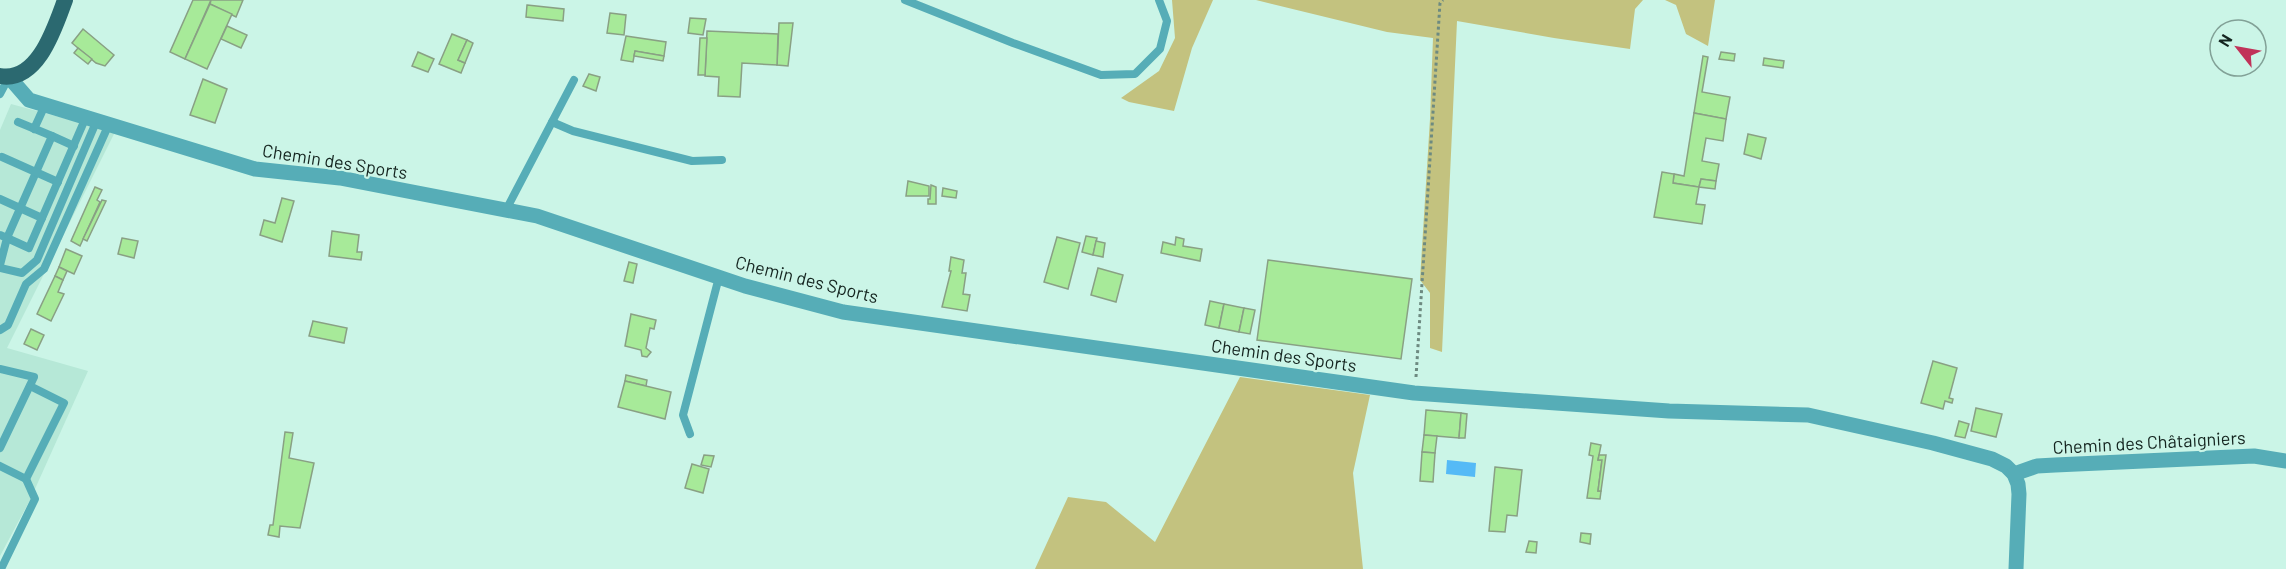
<svg xmlns="http://www.w3.org/2000/svg" width="2286" height="569" font-family="Barlow,sans-serif">
<rect width="100%" height="100%" fill="#cbf5e7"/>
<path fill="#b6e8d7" d="M 11,104 L 115,132 L 7,348 L 88,371 L 30,500 L 0,556 L 0,130 Z"/>
<g fill="#c3c27f">
<path d="M 1172,0 L 1213,0 L 1192,48 L 1174,111 L 1129,102 L 1121,98 L 1159,71 L 1175,38 Z"/>
<path d="M 1256,0 L 1643,0 L 1635,9 L 1630,49 L 1554,38 L 1457,21 L 1442,352 L 1430,348 L 1430,293 L 1420,280 L 1430,119 L 1433,38 L 1387,32 Z"/>
<path d="M 1665,0 L 1715,0 L 1708,46 L 1686,34 L 1676,5 Z"/>
<path d="M 1240,377 L 1370,395 L 1353,473 L 1363,569 L 1035,569 L 1068,497 L 1106,502 L 1155,542 Z"/>
</g>
<path fill="#55baf6" d="M 1447,460 L 1476,463 L 1475,477 L 1446,474 Z"/>
<g fill="#a7ea99" stroke="#89a084" stroke-width="1.5">
<path d="M 193,0 L 211,0 L 185,59 L 170,52 Z"/>
<path d="M 211,0 L 243,0 L 236,17 L 210,4 Z"/>
<path d="M 210,4 L 232,14 L 207,69 L 185,59 Z"/>
<path d="M 527,5 L 564,9 L 563,21 L 526,17 Z"/>
<path d="M 610,13 L 626,15 L 624,35 L 607,33 Z"/>
<path d="M 690,18 L 706,19 L 703,35 L 688,33 Z"/>
<path d="M 779,23 L 793,23 L 788,66 L 777,65 Z"/>
<path d="M 227,26 L 247,35 L 241,48 L 221,39 Z"/>
<path d="M 83,29 L 114,55 L 105,66 L 96,63 L 72,43 Z"/>
<path d="M 707,31 L 778,34 L 777,65 L 742,63 L 740,97 L 718,96 L 719,77 L 705,76 Z"/>
<path d="M 452,34 L 467,40 L 458,60 L 465,63 L 461,73 L 439,64 Z"/>
<path d="M 626,36 L 666,42 L 664,56 L 635,51 L 633,62 L 621,60 Z"/>
<path d="M 700,38 L 707,38 L 705,75 L 698,75 Z"/>
<path d="M 467,40 L 473,43 L 465,63 L 458,60 Z"/>
<path d="M 78,48 L 92,59 L 88,64 L 74,53 Z"/>
<path d="M 635,51 L 664,56 L 663,61 L 634,56 Z"/>
<path d="M 418,52 L 434,59 L 428,72 L 412,66 Z"/>
<path d="M 1721,52 L 1735,54 L 1734,61 L 1719,59 Z"/>
<path d="M 1703,56 L 1708,57 L 1702,92 L 1730,97 L 1726,119 L 1694,113 Z"/>
<path d="M 1764,58 L 1784,61 L 1783,68 L 1763,65 Z"/>
<path d="M 589,74 L 600,77 L 596,91 L 583,86 Z"/>
<path d="M 203,79 L 227,89 L 215,123 L 190,115 Z"/>
<path d="M 1694,113 L 1726,119 L 1723,141 L 1706,138 L 1702,161 L 1719,164 L 1716,181 L 1701,179 L 1699,187 L 1673,183 L 1674,174 L 1684,176 Z"/>
<path d="M 1748,134 L 1766,138 L 1761,159 L 1744,154 Z"/>
<path d="M 1662,172 L 1674,174 L 1673,183 L 1699,187 L 1696,204 L 1705,205 L 1702,224 L 1654,217 Z"/>
<path d="M 1701,179 L 1716,181 L 1715,189 L 1699,187 Z"/>
<path d="M 908,181 L 929,186 L 929,196 L 906,196 Z"/>
<path d="M 931,185 L 936,187 L 936,204 L 928,204 L 928,199 L 930,199 Z"/>
<path d="M 95,187 L 102,190 L 97,200 L 100,202 L 80,246 L 71,241 Z"/>
<path d="M 943,188 L 957,191 L 956,198 L 942,196 Z"/>
<path d="M 282,198 L 294,201 L 282,242 L 260,235 L 264,220 L 275,223 Z"/>
<path d="M 102,200 L 106,201 L 87,241 L 83,239 Z"/>
<path d="M 332,231 L 359,235 L 357,252 L 362,252 L 361,260 L 329,256 Z"/>
<path d="M 1086,236 L 1097,238 L 1093,255 L 1082,252 Z"/>
<path d="M 1057,237 L 1080,243 L 1068,289 L 1044,282 Z"/>
<path d="M 1176,237 L 1184,239 L 1183,246 L 1202,249 L 1200,261 L 1161,253 L 1163,242 L 1175,245 Z"/>
<path d="M 122,238 L 138,241 L 134,258 L 118,254 Z"/>
<path d="M 1096,241 L 1105,243 L 1103,257 L 1093,255 Z"/>
<path d="M 66,249 L 82,256 L 74,274 L 59,267 Z"/>
<path d="M 951,257 L 964,260 L 962,273 L 966,273 L 963,294 L 970,295 L 967,311 L 942,307 L 951,271 L 949,271 Z"/>
<path d="M 1268,260 L 1412,279 L 1401,359 L 1257,340 Z"/>
<path d="M 629,262 L 637,264 L 633,283 L 624,281 Z"/>
<path d="M 59,267 L 67,271 L 63,280 L 55,276 Z"/>
<path d="M 1098,268 L 1123,275 L 1116,302 L 1091,295 Z"/>
<path d="M 55,276 L 63,280 L 58,292 L 64,294 L 51,321 L 37,314 Z"/>
<path d="M 1210,301 L 1224,304 L 1219,328 L 1205,325 Z"/>
<path d="M 1224,304 L 1244,308 L 1239,332 L 1219,328 Z"/>
<path d="M 1244,308 L 1255,310 L 1250,334 L 1239,332 Z"/>
<path d="M 631,314 L 656,320 L 654,329 L 650,328 L 646,348 L 651,352 L 647,357 L 642,356 L 641,350 L 625,346 Z"/>
<path d="M 313,321 L 347,328 L 344,343 L 309,336 Z"/>
<path d="M 31,329 L 44,335 L 37,350 L 24,344 Z"/>
<path d="M 1933,361 L 1957,368 L 1949,398 L 1953,399 L 1952,403 L 1945,401 L 1943,409 L 1921,403 Z"/>
<path d="M 626,375 L 647,380 L 646,386 L 625,381 Z"/>
<path d="M 625,381 L 671,392 L 665,419 L 618,407 Z"/>
<path d="M 1976,408 L 2002,414 L 1996,437 L 1971,431 Z"/>
<path d="M 1426,410 L 1461,413 L 1459,438 L 1424,435 Z"/>
<path d="M 1461,413 L 1467,414 L 1465,438 L 1459,438 Z"/>
<path d="M 1959,421 L 1969,424 L 1965,438 L 1955,436 Z"/>
<path d="M 285,432 L 293,433 L 289,458 L 314,463 L 300,528 L 280,526 L 279,537 L 268,535 L 270,525 L 273,525 Z"/>
<path d="M 1424,435 L 1437,436 L 1435,453 L 1422,452 Z"/>
<path d="M 1591,443 L 1601,445 L 1598,460 L 1602,460 L 1598,491 L 1601,491 L 1600,499 L 1587,498 L 1593,456 L 1589,455 Z"/>
<path d="M 1422,452 L 1435,453 L 1433,482 L 1420,481 Z"/>
<path d="M 704,455 L 714,456 L 711,467 L 701,465 Z"/>
<path d="M 1599,455 L 1606,455 L 1601,491 L 1598,491 L 1602,460 L 1598,460 Z"/>
<path d="M 692,464 L 709,469 L 703,493 L 685,488 Z"/>
<path d="M 1495,467 L 1522,470 L 1517,516 L 1507,515 L 1505,532 L 1489,531 Z"/>
<path d="M 1581,533 L 1591,534 L 1590,544 L 1580,542 Z"/>
<path d="M 1529,541 L 1537,542 L 1536,553 L 1526,552 Z"/>
</g>
<g fill="none" stroke-linecap="round" stroke-linejoin="round">
<path stroke="#6d8a80" stroke-width="3" stroke-dasharray="3 3" stroke-linecap="butt" d="M 1416,377 L 1440,3 L 1443,0"/>
<g stroke="#56adb7" stroke-width="8">
<path d="M 905,0 L 1013,43 L 1101,75 L 1135,74 L 1160,49 L 1167,21 L 1159,0"/>
<path d="M 0,94 L 9,77"/>
<path d="M 18,122 L 52,136 L 7,238 L 29,248 L 86,117"/>
<path d="M 552,122 L 573,131 L 692,161 L 722,160"/>
<path d="M 34,129 L 45,105"/>
<path d="M 52,136 L 74,146"/>
<path d="M 2,157 L 58,182"/>
<path d="M 0,199 L 42,218"/>
<path d="M 506,210 L 574,80"/>
<path d="M 0,235 L 7,238 L 0,265"/>
<path d="M 0,268 L 22,273 L 37,260 L 97,120"/>
<path d="M 0,330 L 8,325 L 26,284 L 44,269 L 109,124"/>
<path d="M 0,369 L 34,377 L 0,448"/>
<path d="M 690,434 L 683,415 L 719,277"/>
<path d="M 0,466 L 26,479 L 64,403 L 30,386"/>
<path d="M 1,569 L 35,499 L 26,479"/>
</g>
<g stroke="#56adb7" stroke-width="15">
<path d="M 9,77 L 29,100 L 255,169 L 340,178 L 537,216 L 745,286 L 843,312 L 1414,393 L 1669,411 L 1808,415 L 1933,443 L 1992,459 L 2006,466 L 2014,474 L 2018,484 L 2019,494 L 2016,569"/>
<path d="M 2014,474 L 2037,466 L 2055,465 L 2254,456 L 2286,461"/>
</g>
<path stroke="#2b6970" stroke-width="16" d="M 0,76 C 38,83 55,27 65,0"/>
</g>
<g text-anchor="middle" dominant-baseline="central" stroke-width="4.5" stroke-linejoin="round" paint-order="stroke">
<g font-size="18" fill="#14241f" stroke="#cbf5e7">
<text transform="translate(335 161) rotate(9)">Chemin des Sports</text>
<text transform="translate(807 279) rotate(14)">Chemin des Sports</text>
<text transform="translate(1284 355) rotate(8)">Chemin des Sports</text>
<text transform="translate(2149 442) rotate(-3)">Chemin des Châtaigniers</text>
</g>
</g>
<g transform="translate(2238 48) rotate(301)"><circle r="28" fill="#cbf5e7" stroke="#82a197" stroke-width="1.5"/>
<path d="M0-4.5L10 22L0 15L-10 22Z" fill="#c13259"/>
<text y="-9" font-size="16" font-weight="bold" text-anchor="middle" fill="#14241f">N</text>
</g>
</svg>
